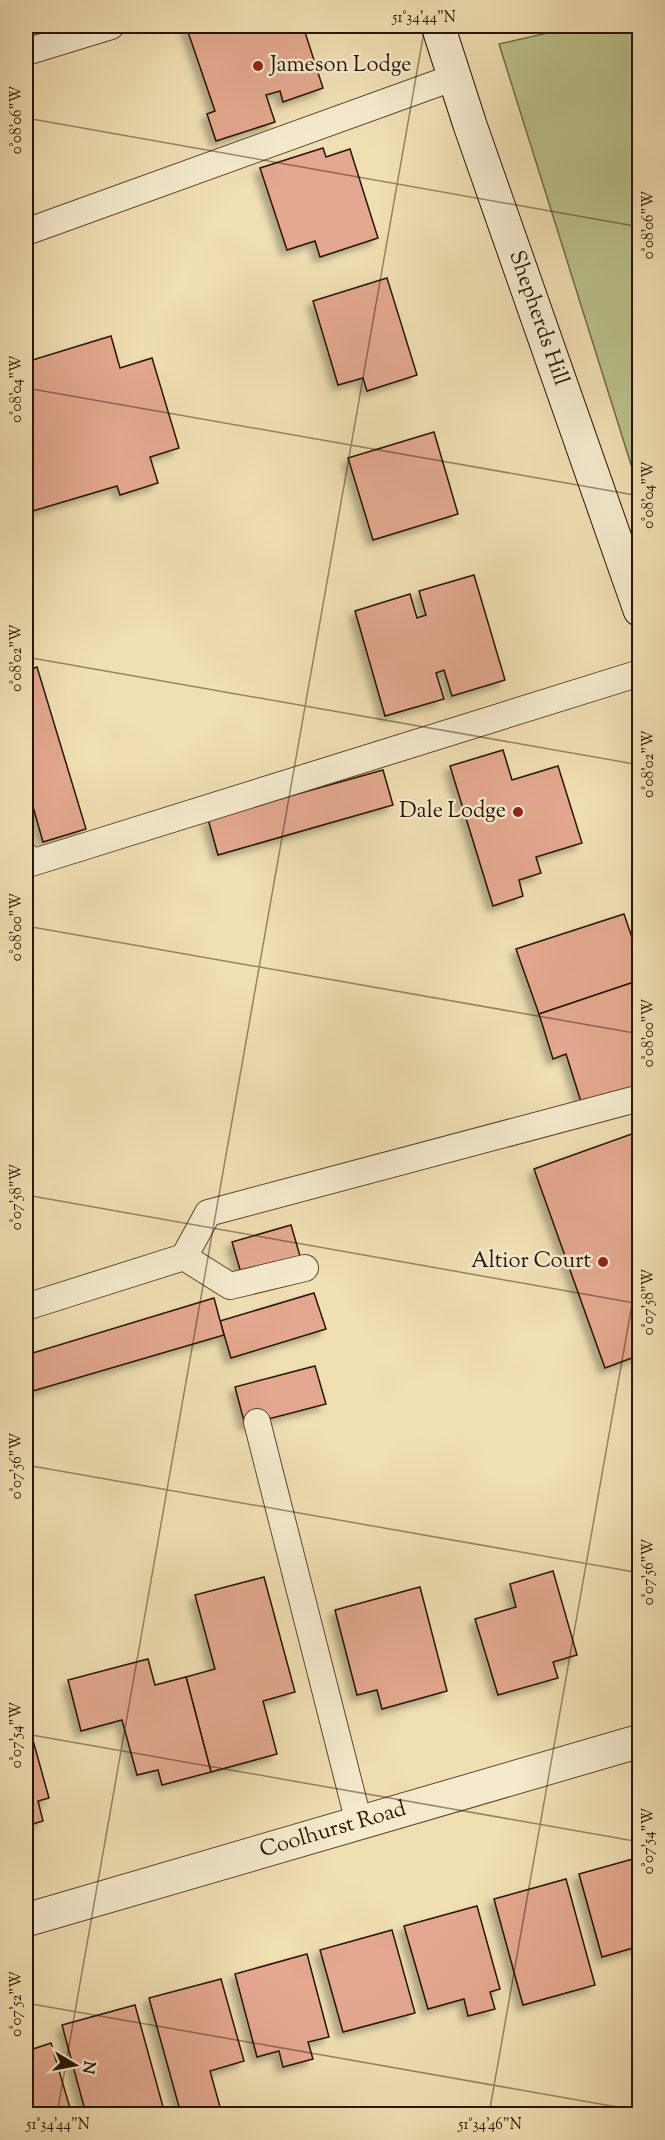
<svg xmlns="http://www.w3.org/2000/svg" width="665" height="2140" font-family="'Sorts Mill Goudy',serif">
<defs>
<filter id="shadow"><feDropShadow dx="-5.5" dy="5.5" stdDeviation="3" flood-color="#0004"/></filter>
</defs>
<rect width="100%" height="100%" fill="#f0dfb3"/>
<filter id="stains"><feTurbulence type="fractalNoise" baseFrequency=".00333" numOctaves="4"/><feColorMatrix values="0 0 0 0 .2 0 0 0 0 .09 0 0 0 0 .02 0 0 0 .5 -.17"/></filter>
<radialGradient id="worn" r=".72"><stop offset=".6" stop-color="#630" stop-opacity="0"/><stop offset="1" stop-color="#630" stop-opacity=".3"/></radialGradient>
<path fill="#bac18c" stroke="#726a46" stroke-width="1.5" d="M 578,26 L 639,26 L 639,490 L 499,44 Z"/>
<g fill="#e3a88f" stroke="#291401" stroke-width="1.5" filter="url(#shadow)">
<path d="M 186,26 L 303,26 L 323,88 L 283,102 L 280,91 L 266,95 L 275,122 L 216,141 L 207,114 L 215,111 Z"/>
<path d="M 323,148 L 326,157 L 350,149 L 378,238 L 320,257 L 315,241 L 287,250 L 260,168 Z"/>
<path d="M 387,278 L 417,375 L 367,391 L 363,378 L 338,385 L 313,301 Z"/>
<path d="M 111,336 L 120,368 L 152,358 L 179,448 L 150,457 L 158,483 L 120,495 L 117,486 L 26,513 L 26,362 Z"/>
<path d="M 434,432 L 458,514 L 373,540 L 348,458 Z"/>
<path d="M 474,575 L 505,680 L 452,696 L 444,670 L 436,673 L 444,699 L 385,716 L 355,611 L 410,594 L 417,618 L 426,615 L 419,591 Z"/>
<path d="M 37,667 L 86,829 L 43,842 L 26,782 L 26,671 Z"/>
<path d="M 503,750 L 512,780 L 558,766 L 582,843 L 536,857 L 541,873 L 519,880 L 523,896 L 493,906 L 450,766 Z"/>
<path d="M 383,770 L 393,805 L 218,855 L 208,819 Z"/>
<path d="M 624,914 L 640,961 L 640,980 L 539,1014 L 516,949 Z"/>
<path d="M 640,980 L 640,1086 L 582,1105 L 566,1054 L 553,1059 L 539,1014 Z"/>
<path d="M 640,1131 L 640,1355 L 605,1368 L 534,1169 Z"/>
<path d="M 291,1225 L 300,1256 L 241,1273 L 232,1242 Z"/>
<path d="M 314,1293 L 326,1329 L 231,1358 L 220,1321 Z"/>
<path d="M 214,1298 L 224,1335 L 26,1393 L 26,1355 Z"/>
<path d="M 315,1366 L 326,1404 L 245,1425 L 235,1387 Z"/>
<path d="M 553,1571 L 577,1655 L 553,1662 L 558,1678 L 498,1695 L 475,1619 L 516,1607 L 510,1584 Z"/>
<path d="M 264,1577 L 295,1692 L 263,1701 L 277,1754 L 211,1772 L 186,1677 L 215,1669 L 195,1595 Z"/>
<path d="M 420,1587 L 447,1691 L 382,1709 L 377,1690 L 357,1695 L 335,1610 Z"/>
<path d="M 148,1659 L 155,1685 L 186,1677 L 211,1772 L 162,1785 L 158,1770 L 137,1775 L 122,1720 L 81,1731 L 68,1680 Z"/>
<path d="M 29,1726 L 49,1798 L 38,1801 L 43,1821 L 26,1826 L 26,1727 Z"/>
<path d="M 640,1857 L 640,1946 L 602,1957 L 579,1874 Z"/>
<path d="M 566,1879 L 595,1985 L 523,2005 L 494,1899 Z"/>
<path d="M 477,1906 L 500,1989 L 490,1992 L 495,2009 L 468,2016 L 464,1999 L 428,2009 L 404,1926 Z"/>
<path d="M 392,1930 L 415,2013 L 343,2032 L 320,1950 Z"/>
<path d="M 307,1954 L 329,2037 L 308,2042 L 313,2059 L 283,2067 L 279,2051 L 257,2057 L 235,1974 Z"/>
<path d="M 221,1979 L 244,2061 L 210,2071 L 222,2114 L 181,2114 L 149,1998 Z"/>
<path d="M 135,2005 L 165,2114 L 86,2114 L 62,2025 Z"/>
<path d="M 26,2037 L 30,2050 L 51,2043 L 70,2108 L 56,2112 L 57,2114 L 26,2114 Z"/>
</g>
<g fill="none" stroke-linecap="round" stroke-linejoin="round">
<defs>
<g id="lane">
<path d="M 26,52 L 111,26"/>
<path d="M 26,232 L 455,77"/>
<path d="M 26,856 L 28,864 L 640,673"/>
<path d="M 184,1257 L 230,1286 L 305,1268"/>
<path d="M 26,1307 L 184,1257 L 208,1213 L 640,1098"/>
<path d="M 257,1422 L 359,1823"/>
</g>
<g id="street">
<path id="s1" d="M 26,1920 L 640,1741"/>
</g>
<g id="secondary">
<path id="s2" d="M 438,26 L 470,125 L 640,610"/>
</g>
</defs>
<use href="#lane" stroke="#5b472e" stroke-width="28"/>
<use href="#street" stroke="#5b472e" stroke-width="35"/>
<use href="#secondary" stroke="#291401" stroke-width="35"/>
<use href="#lane" stroke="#f5eace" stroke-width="26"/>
<use href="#street" stroke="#f5eace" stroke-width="33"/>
<use href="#secondary" stroke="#f5eace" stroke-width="33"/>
</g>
<path fill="none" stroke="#291401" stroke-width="1.5" stroke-opacity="0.45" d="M 26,118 L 640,227M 26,388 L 640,496M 26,657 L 640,765M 26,926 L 640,1034M 26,1195 L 640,1304M 26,1465 L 640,1573M 26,1734 L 640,1842M 26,2003 L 640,2111M 57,2114 L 425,26M 489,2114 L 640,1259"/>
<g fill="#8f2418" stroke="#f5eace" stroke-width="2">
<circle cx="258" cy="66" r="6"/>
<circle cx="518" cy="812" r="6"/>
<circle cx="603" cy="1262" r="6"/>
</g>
<g text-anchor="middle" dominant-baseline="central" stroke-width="5" stroke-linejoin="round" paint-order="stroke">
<g font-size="22" fill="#291401" stroke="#f5eace" text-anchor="end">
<text x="270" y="66" text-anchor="start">Jameson Lodge</text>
<text x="506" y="812">Dale Lodge</text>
<text x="591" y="1262">Altior Court</text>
</g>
<g font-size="22" fill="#291401" stroke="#f5eace">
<text stroke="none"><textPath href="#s2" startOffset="309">Shepherds Hill</textPath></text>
<text stroke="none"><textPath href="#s1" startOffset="320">Coolhurst Road</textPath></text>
</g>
</g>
<rect width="665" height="2140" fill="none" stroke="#f0dfb3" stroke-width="66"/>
<g transform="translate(75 2065) rotate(100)" stroke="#f5eace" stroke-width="4.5" paint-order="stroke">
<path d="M0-4.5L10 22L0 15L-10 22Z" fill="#291401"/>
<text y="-9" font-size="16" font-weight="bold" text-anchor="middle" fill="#291401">N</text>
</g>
<rect x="33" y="33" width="599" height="2074" fill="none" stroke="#291401" stroke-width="2"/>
<g font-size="15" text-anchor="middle" fill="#291401">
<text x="424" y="22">51°34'44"N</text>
<text transform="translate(16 120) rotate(-90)" y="5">0°08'06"W</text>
<text transform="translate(648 225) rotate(-90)" y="5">0°08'06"W</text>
<text transform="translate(16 389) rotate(-90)" y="5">0°08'04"W</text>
<text transform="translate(648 495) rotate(-90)" y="5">0°08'04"W</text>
<text transform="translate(16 658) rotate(-90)" y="5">0°08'02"W</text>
<text transform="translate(648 764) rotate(-90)" y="5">0°08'02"W</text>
<text transform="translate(16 927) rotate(-90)" y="5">0°08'00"W</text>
<text transform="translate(648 1033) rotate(-90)" y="5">0°08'00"W</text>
<text transform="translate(16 1197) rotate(-90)" y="5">0°07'58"W</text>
<text transform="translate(648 1302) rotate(-90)" y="5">0°07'58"W</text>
<text transform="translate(16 1466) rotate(-90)" y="5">0°07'56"W</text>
<text transform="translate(648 1572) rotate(-90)" y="5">0°07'56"W</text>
<text transform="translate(16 1735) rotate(-90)" y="5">0°07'54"W</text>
<text transform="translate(648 1841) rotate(-90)" y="5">0°07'54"W</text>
<text transform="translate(16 2004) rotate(-90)" y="5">0°07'52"W</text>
<text x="58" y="2129">51°34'44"N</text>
<text x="490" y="2129">51°34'46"N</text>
</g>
<rect width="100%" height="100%" filter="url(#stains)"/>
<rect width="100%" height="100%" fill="url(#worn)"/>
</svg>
